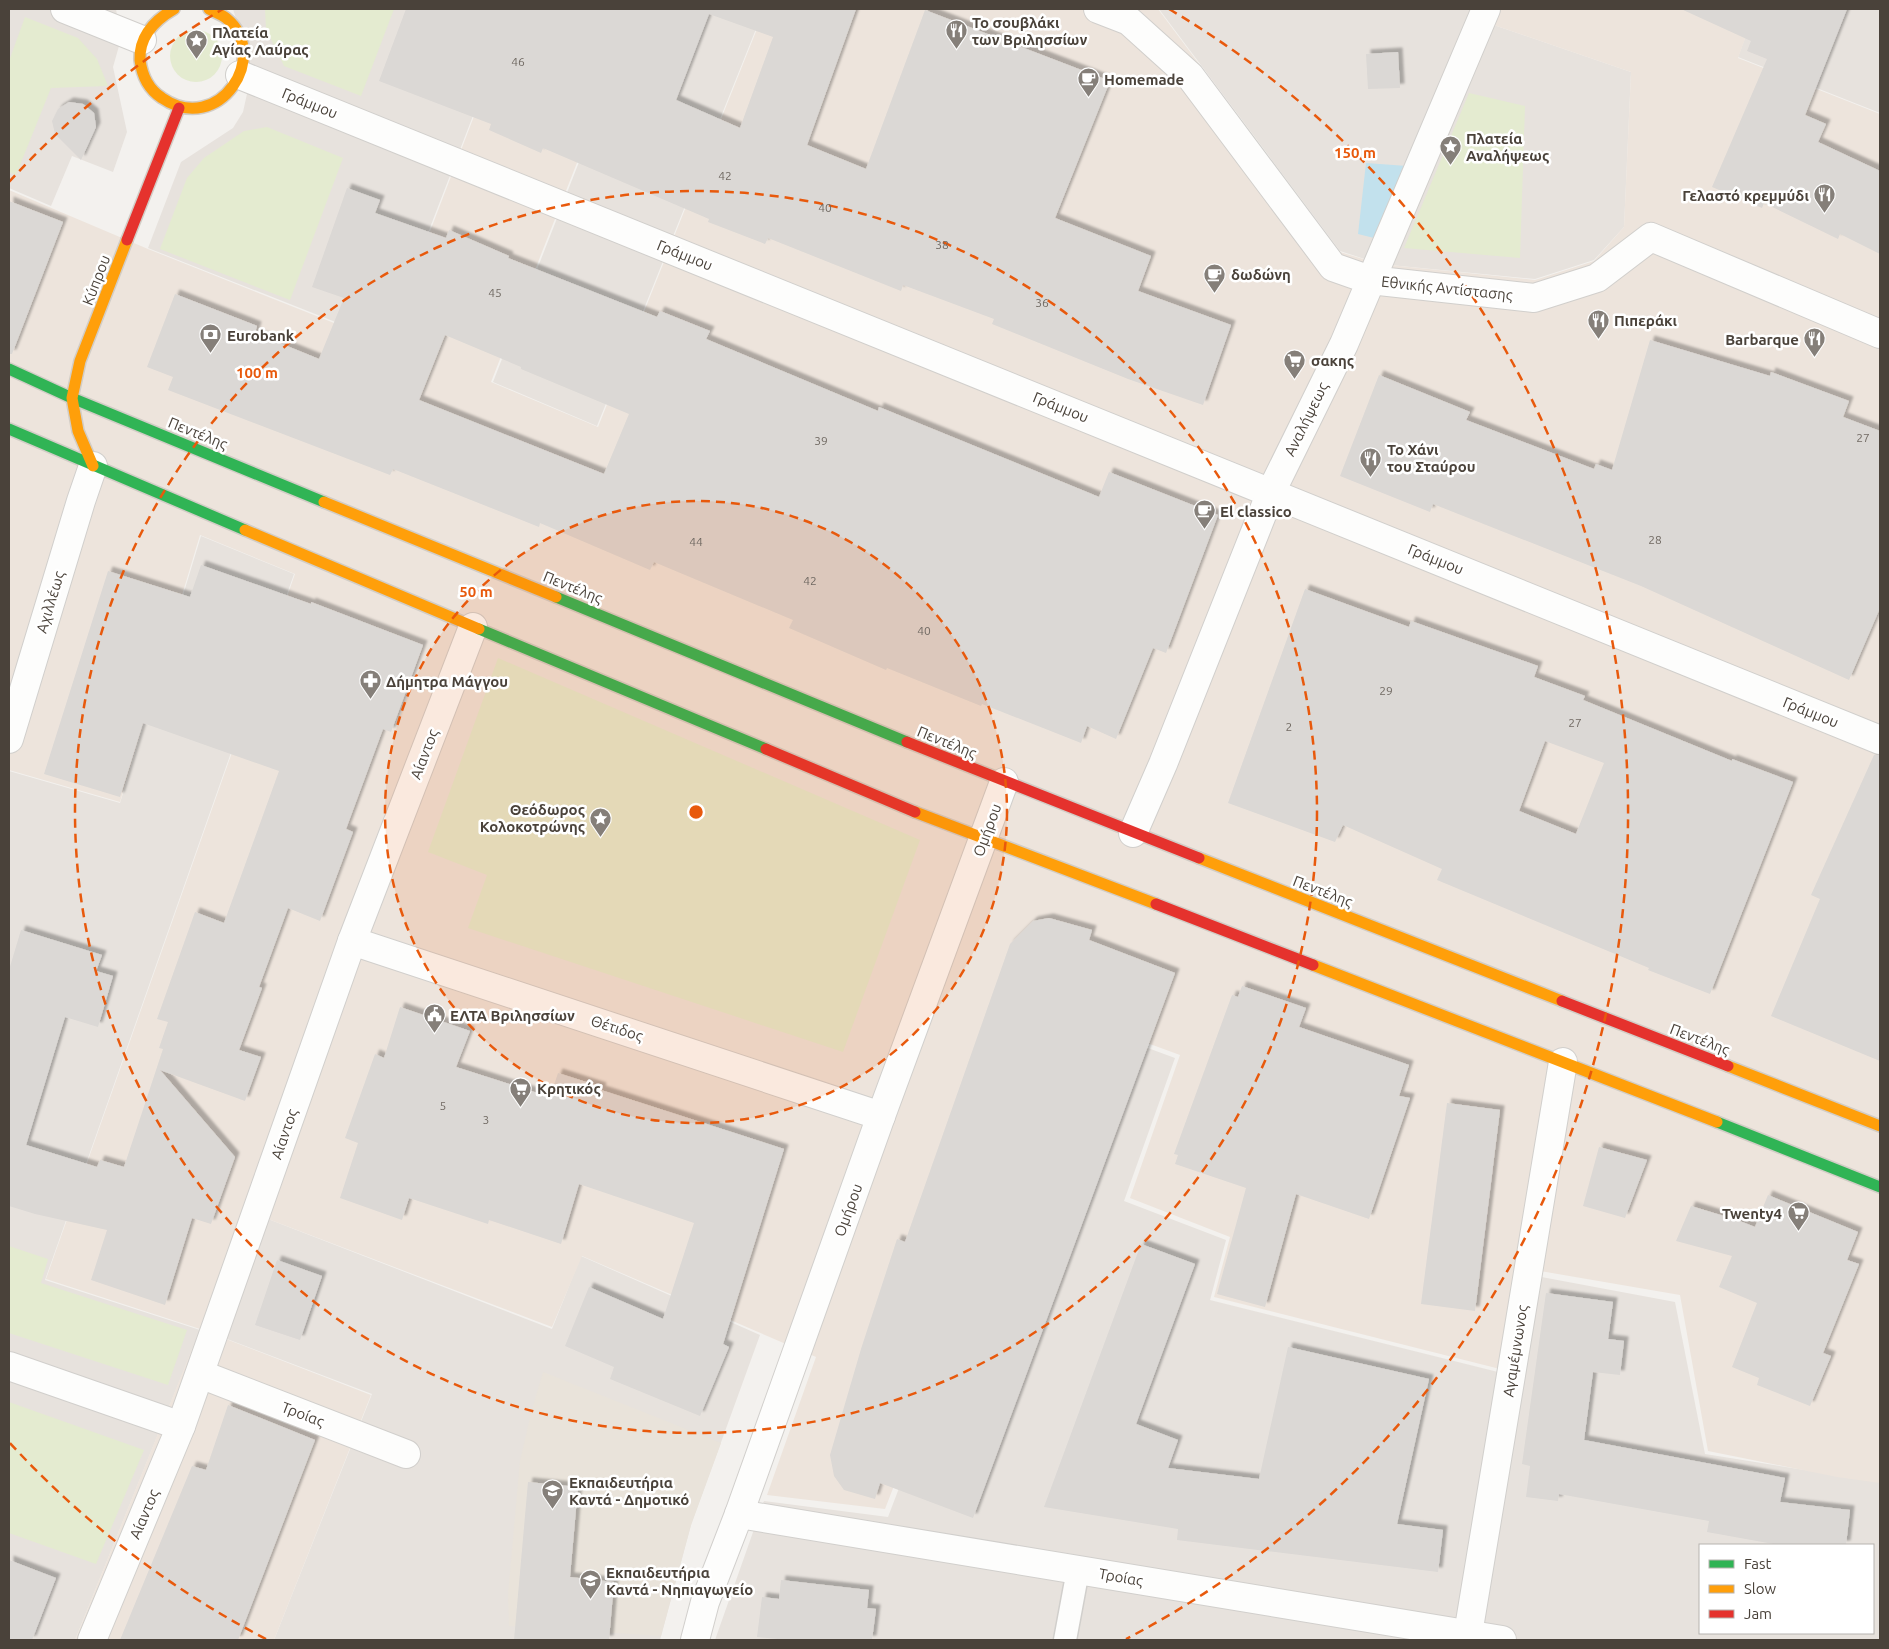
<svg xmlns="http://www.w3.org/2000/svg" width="1889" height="1649" font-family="Ubuntu,sans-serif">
<defs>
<filter id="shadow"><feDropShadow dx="4.5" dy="-4.5" stdDeviation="1" flood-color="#0004"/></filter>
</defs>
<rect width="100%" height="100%" fill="#f3f1ee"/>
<g fill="#e7e2dd" fill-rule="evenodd">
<path d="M 9,9 L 116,9 L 121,39 L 113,67 L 127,132 L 113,172 L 72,156 L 51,206 L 9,188 Z"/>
<path d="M 233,9 L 514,9 L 386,342 L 148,248 L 181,162 L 233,128 L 243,112 L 252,71 Z"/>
<path d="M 528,9 L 764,9 L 597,426 L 493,382 L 624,47 Z"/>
<path d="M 1159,9 L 1479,9 L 1488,23 L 1631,72 L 1624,227 L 1594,260 L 1535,279 L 1380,264 L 1340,251 Z"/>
<path d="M 1756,9 L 1880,9 L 1880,113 L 1738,57 Z"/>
<path d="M 201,536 L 294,574 L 45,1280 L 200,1330 L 75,1640 L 9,1640 L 9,771 L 120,803 Z"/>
<path d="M 1077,1022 L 1175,1058 L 1124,1201 L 1226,1240 L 1210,1300 L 1502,1373 L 1520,1273 L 1675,1302 L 1705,1454 L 1880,1482 L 1880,1640 L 715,1640 L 764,1501 L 888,1517 ZM 1700,1545 L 1873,1545 L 1873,1633 L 1700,1633 Z"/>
<path d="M 268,1219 L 552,1329 L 581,1256 L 760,1335 L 691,1525 L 660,1640 L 274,1640 L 372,1394 L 227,1339 Z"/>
</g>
<path fill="#ede4dc" d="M 515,9 L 525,9 L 622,48 L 491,382 L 598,427 L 765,9 L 1158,9 L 1340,252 L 1380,264 L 1535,280 L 1594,261 L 1624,227 L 1631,72 L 1488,23 L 1479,9 L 1756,9 L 1738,58 L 1880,114 L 1880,1483 L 1837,1477 L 1708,1451 L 1680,1295 L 1517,1267 L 1500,1369 L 1214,1297 L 1230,1237 L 1130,1198 L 1180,1055 L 1076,1017 L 885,1509 L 767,1495 L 816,1357 L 582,1256 L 552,1327 L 268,1219 L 226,1339 L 371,1395 L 274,1640 L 75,1640 L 200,1329 L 46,1279 L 295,574 L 200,535 L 120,802 L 9,770 L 9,731 L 22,685 L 9,683 L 9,190 L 148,249 L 387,344 Z"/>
<path fill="#e9e3da" d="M 543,1372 L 721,1443 L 691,1525 L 661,1636 L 509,1626 L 508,1594 L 520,1461 L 531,1413 Z"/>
<g fill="#e4ebd0">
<path d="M 265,9 L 394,9 L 361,96 L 284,66 L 266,29 Z"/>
<path d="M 25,17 L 78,38 L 97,59 L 108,86 L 51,88 L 16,175 L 9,172 L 9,61 Z"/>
<circle cx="196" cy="56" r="26"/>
<path d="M 1469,93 L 1525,106 L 1520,258 L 1404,248 Z"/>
<path d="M 267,127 L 343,158 L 290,300 L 160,249 L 187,178 L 204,158 L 244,131 Z"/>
<path d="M 498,658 L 920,840 L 843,1052 L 468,928 L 487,875 L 428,852 Z"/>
<path d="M 9,1246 L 48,1259 L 41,1283 L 187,1330 L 168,1385 L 9,1333 Z"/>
<path d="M 9,1402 L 144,1450 L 96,1564 L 9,1533 Z"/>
</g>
<path fill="#c2e1ed" d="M 1366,163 L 1407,166 L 1378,239 L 1358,234 Z"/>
<g fill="#dbd8d5" fill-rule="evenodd" filter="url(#shadow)">
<path d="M 406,9 L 856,9 L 807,145 L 866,169 L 925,10 L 1110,81 L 1055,218 L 1151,256 L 1138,291 L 1231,325 L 1203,405 L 1128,379 L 992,324 L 994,319 L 903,285 L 901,291 L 768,238 L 765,244 L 708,222 L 709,219 L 543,148 L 541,153 L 489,130 L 491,124 L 379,81 ZM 709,14 L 773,37 L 740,128 L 676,100 Z"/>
<path d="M 1681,9 L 1847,9 L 1805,115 L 1826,124 L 1818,142 L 1880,171 L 1880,254 L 1840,234 L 1838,239 L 1764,203 L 1762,208 L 1712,187 L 1767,59 L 1747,51 L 1751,41 Z"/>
<path d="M 1398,52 L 1400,88 L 1368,89 L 1366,54 Z"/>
<path d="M 69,102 L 83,104 L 94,113 L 96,127 L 81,160 L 55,134 L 52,121 L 58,109 Z"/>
<path d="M 347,188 L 380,200 L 375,213 L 446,238 L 449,230 L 509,256 L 508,258 L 657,317 L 660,311 L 710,331 L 706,339 L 878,411 L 879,407 L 1099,497 L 1109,472 L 1218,515 L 1166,653 L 1153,648 L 1116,739 L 1087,726 L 1081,743 L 982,704 L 981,706 L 887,668 L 886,670 L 789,628 L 793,620 L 654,562 L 650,570 L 540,523 L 539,527 L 393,469 L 390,475 L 168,390 L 173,377 L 147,367 L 175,294 L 257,326 L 255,333 L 319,359 L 344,298 L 312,287 ZM 445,335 L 521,367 L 521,369 L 629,414 L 604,474 L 419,400 Z"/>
<path d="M 9,201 L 63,222 L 12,354 L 9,354 Z"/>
<path d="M 1650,340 L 1770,376 L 1771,372 L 1849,401 L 1843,417 L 1880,431 L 1880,608 L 1849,680 L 1641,586 L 1433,504 L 1430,512 L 1340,476 L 1379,375 L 1470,412 L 1466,420 L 1594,469 L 1596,464 L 1612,470 Z"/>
<path d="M 201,565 L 311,604 L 311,602 L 423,645 L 391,732 L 383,729 L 346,829 L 353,832 L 320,921 L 288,908 L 259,987 L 262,988 L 239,1050 L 261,1057 L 245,1101 L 160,1070 L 235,1157 L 211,1224 L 192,1218 L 165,1305 L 91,1280 L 107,1230 L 35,1214 L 9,1206 L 9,970 L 21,930 L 102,955 L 96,971 L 113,976 L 98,1027 L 65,1017 L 26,1145 L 97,1167 L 100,1160 L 124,1167 L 163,1049 L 159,1048 L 168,1022 L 157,1019 L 195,912 L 224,923 L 279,771 L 143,723 L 120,797 L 44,774 L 108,571 L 190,597 Z"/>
<path d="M 1305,589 L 1409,627 L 1411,621 L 1538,666 L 1534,677 L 1585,696 L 1583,700 L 1732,761 L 1732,759 L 1793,782 L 1710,994 L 1648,970 L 1649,968 L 1437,880 L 1442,869 L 1343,825 L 1335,842 L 1228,803 ZM 1545,741 L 1604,763 L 1576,834 L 1519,811 Z"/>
<path d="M 1874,755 L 1880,755 L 1880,1061 L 1771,1016 L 1820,899 L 1811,895 Z"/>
<path d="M 1049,918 L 1092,930 L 1089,940 L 1175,973 L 973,1518 L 880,1483 L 875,1499 L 844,1490 L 834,1476 L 830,1455 L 861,1349 L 897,1239 L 905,1242 L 1010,944 L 1033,921 Z"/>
<path d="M 1242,986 L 1306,1008 L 1299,1027 L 1409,1065 L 1399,1096 L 1410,1098 L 1369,1219 L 1296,1194 L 1265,1307 L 1217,1294 L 1246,1188 L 1175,1164 L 1178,1155 L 1174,1154 L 1232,995 L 1238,997 Z"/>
<path d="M 400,1007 L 470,1031 L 456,1067 L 550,1097 L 558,1073 L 602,1087 L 601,1090 L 784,1149 L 723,1344 L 729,1347 L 700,1416 L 610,1379 L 614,1367 L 565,1346 L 589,1287 L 663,1319 L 694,1223 L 579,1184 L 561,1244 L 489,1220 L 488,1224 L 409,1198 L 402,1220 L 340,1198 L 358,1143 L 345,1138 L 375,1054 L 384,1058 Z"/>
<path d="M 1447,1103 L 1500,1110 L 1475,1311 L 1421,1304 Z"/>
<path d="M 1599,1147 L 1647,1160 L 1625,1218 L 1583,1206 Z"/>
<path d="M 1768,1195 L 1858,1232 L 1847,1260 L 1859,1264 L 1823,1353 L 1831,1356 L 1810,1406 L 1757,1385 L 1759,1378 L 1732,1367 L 1757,1303 L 1719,1287 L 1732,1256 L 1676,1241 L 1691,1206 L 1737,1220 L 1755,1227 Z"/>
<path d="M 1141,1244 L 1195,1264 L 1136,1424 L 1178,1440 L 1168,1468 L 1259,1479 L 1288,1347 L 1429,1379 L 1397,1524 L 1443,1530 L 1438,1572 L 1177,1540 L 1178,1529 L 1044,1507 Z"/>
<path d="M 277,1260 L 322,1276 L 300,1340 L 255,1325 Z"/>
<path d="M 1546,1293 L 1613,1302 L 1608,1339 L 1624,1341 L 1620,1375 L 1593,1372 L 1584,1440 L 1785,1478 L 1780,1502 L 1850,1510 L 1846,1545 L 1779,1545 L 1707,1532 L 1709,1521 L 1559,1494 L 1558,1501 L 1526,1497 L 1530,1466 L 1522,1464 Z"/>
<path d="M 228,1405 L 315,1440 L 238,1640 L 120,1640 L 192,1466 L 206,1470 Z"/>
<path d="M 528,1482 L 578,1487 L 570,1577 L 614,1582 L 609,1640 L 514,1640 Z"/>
<path d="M 9,1560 L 56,1578 L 32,1640 L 9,1640 Z"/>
<path d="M 781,1580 L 869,1590 L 867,1608 L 876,1609 L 872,1640 L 788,1640 L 757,1637 L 762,1597 L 779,1599 Z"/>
</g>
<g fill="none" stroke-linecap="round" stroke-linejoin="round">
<defs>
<path id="lane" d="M 1065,1640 L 1078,1570"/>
<g id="street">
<path d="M 65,9 L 142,40"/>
<path d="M 1098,9 L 1129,21 L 1190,76 L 1333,267 L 1370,280 L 1534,298 L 1597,278 L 1651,237 L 1880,334"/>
<path d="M 240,75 L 1880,740"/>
<path d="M 9,739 L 81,501 L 93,466"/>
<path d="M 1133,833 L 1163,764 L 1271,492 L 1344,344 L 1486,9"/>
<path d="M 352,941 L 881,1116"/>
<path d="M 9,1366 L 181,1426"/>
<path d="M 200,1374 L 406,1454"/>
<path d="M 739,1514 L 1502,1640"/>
<path d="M 92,1640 L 181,1426 L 352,941 L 473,627"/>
<path d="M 695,1640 L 705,1602 L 739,1514 L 881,1116 L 1004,782"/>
<path d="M 1467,1640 L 1563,1062"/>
</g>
<g id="fast">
<path d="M 9,369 L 72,398 L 324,502"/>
<path d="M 9,429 L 245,530"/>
<path d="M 556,597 L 907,742"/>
<path d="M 479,629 L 766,749"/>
<path d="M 1717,1122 L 1880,1187"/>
</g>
<g id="slow">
<path d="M 174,9 C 155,20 139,36 140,60 C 142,76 148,89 162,98 C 219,137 272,55 226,18 C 221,14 214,12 209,9"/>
<path d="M 93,466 L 78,431 L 72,398 L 80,361 L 127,240"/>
<path d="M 324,502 L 556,597"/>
<path d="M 245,530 L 479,629"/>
<path d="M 915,812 L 1156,904"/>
<path d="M 1199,858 L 1562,1001"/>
<path d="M 1313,965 L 1717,1122"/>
<path d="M 1728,1066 L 1880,1126"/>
</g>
<g id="jam">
<path d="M 127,240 L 179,108"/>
<path d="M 907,742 L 1199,858"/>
<path d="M 766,749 L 915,812"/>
<path d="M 1156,904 L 1313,965"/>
<path d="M 1562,1001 L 1728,1066"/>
</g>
</defs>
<use href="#lane" stroke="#d1cfcc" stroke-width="25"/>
<use href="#street" stroke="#d1cfcc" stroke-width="30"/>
<use href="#fast" stroke="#d2cdc6" stroke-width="14"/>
<use href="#slow" stroke="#d2cdc6" stroke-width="14"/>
<use href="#jam" stroke="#d2cdc6" stroke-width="14"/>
<use href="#lane" stroke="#fdfdfc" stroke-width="22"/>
<use href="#street" stroke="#fdfdfc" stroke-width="28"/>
<use href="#fast" stroke="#30b455" stroke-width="11"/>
<use href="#slow" stroke="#ff9f0a" stroke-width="11"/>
<use href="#jam" stroke="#e5322d" stroke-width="11"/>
</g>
<circle cx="696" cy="812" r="311" fill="#e8590c" fill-opacity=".12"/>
<g fill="none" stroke="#e8590c" stroke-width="2.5" stroke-dasharray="9 6">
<circle cx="696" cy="812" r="311"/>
<circle cx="696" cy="812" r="621"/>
<path d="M266 1639A932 932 0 0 1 9 1442M9 182A932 932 0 0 1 223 9M1169 9A932 932 0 0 1 1126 1639"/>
</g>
<defs>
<symbol id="restaurant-pin" viewBox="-11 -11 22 30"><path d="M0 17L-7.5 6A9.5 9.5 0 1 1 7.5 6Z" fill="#857f79" stroke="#fff"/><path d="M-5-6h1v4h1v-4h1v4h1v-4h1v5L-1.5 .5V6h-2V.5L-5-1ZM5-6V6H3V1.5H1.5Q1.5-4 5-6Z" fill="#fff"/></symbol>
<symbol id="sight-pin" viewBox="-11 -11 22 30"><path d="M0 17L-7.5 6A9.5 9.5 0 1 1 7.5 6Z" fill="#857f79" stroke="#fff"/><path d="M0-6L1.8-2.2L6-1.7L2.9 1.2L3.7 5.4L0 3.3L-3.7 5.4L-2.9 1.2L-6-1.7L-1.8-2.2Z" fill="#fff"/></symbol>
<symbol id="cafe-pin" viewBox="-11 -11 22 30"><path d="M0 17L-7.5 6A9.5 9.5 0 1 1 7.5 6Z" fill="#857f79" stroke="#fff"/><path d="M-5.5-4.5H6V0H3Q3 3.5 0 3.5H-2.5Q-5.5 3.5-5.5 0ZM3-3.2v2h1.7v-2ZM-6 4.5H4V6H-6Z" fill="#fff"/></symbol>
<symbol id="bank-pin" viewBox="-11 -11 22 30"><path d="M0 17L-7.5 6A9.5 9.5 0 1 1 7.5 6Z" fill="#857f79" stroke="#fff"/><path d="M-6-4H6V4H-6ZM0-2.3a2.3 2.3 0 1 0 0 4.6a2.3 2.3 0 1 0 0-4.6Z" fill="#fff"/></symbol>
<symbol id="supermarket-pin" viewBox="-11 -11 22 30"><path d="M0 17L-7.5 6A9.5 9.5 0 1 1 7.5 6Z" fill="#857f79" stroke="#fff"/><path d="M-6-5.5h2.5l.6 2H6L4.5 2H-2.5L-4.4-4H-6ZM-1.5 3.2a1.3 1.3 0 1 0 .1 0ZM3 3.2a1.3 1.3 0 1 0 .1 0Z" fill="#fff"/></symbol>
<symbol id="pharmacy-pin" viewBox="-11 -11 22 30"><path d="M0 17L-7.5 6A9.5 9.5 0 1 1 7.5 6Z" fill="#857f79" stroke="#fff"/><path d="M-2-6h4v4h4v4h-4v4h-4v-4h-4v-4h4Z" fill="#fff"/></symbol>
<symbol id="civic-pin" viewBox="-11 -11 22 30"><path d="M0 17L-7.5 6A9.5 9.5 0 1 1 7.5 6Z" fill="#857f79" stroke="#fff"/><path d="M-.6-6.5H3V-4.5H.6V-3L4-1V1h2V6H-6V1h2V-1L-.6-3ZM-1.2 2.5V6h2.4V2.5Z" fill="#fff"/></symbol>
<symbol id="school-pin" viewBox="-11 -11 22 30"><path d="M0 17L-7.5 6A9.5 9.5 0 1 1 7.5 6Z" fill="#857f79" stroke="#fff"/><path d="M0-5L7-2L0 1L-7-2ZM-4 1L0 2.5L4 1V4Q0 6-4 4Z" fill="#fff"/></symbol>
</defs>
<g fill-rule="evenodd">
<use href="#restaurant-pin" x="944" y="18" width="25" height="34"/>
<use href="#sight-pin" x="184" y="28" width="25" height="34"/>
<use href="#cafe-pin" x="1076" y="66" width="25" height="34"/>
<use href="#sight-pin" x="1438" y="134" width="25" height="34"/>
<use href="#restaurant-pin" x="1812" y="182" width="25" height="34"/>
<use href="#cafe-pin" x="1202" y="262" width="25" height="34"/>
<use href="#restaurant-pin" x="1586" y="308" width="25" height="34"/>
<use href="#bank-pin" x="198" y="322" width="25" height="34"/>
<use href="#restaurant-pin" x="1802" y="326" width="25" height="34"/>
<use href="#supermarket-pin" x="1282" y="348" width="25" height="34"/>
<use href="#restaurant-pin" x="1358" y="446" width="25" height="34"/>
<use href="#cafe-pin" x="1192" y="498" width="25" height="34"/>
<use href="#pharmacy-pin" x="358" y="668" width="25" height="34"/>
<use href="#sight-pin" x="588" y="806" width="25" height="34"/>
<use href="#civic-pin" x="422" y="1002" width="25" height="34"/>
<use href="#supermarket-pin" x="508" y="1076" width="25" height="34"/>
<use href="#supermarket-pin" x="1786" y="1200" width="25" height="34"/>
<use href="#school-pin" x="540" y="1478" width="25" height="34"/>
<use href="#school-pin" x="578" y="1568" width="25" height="34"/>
</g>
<g text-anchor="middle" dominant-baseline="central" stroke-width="5" stroke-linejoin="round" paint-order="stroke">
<g font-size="12" fill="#706962">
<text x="518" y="61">46</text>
<text x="725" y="175">42</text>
<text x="825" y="207">40</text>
<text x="942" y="244">38</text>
<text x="495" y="292">45</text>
<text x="1042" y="302">36</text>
<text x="1863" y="437">27</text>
<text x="821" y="440">39</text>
<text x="1655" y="539">28</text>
<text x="696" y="541">44</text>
<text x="810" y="580">42</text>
<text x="924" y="630">40</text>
<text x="1386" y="690">29</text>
<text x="1575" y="722">27</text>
<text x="1289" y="726">2</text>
<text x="443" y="1105">5</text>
<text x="486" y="1119">3</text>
</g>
<g font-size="15" font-weight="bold" fill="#4a423a" stroke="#fff" text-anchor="start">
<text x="972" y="22">Το σουβλάκι<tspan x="972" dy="17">των Βριλησσίων</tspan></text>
<text x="212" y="32">Πλατεία<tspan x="212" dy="17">Αγίας Λαύρας</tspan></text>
<text x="1104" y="79">Homemade</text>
<text x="1466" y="138">Πλατεία<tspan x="1466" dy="17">Αναλήψεως</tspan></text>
<text x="1809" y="195" text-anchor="end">Γελαστό κρεμμύδι</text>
<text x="1231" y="274">δωδώνη</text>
<text x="1614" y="320">Πιπεράκι</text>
<text x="227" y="335">Eurobank</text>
<text x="1799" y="339" text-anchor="end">Barbarque</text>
<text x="1311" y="360">σακης</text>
<text x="1387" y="449">Το Χάνι<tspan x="1387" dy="17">του Σταύρου</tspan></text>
<text x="1220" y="511">El classico</text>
<text x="386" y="681">Δήμητρα Μάγγου</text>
<text x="585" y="809" text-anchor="end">Θεόδωρος<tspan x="585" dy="17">Κολοκοτρώνης</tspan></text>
<text x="450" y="1015">ΕΛΤΑ Βριλησσίων</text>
<text x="537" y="1088">Κρητικός</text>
<text x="1782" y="1213" text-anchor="end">Twenty4</text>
<text x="569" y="1482">Εκπαιδευτήρια<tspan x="569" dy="17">Καντά - Δημοτικό</tspan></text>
<text x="606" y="1572">Εκπαιδευτήρια<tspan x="606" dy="17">Καντά - Νηπιαγωγείο</tspan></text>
</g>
<g font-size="15" fill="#4a423a" stroke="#fff">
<text transform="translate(310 103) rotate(22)">Γράμμου</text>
<text transform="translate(685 255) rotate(22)">Γράμμου</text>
<text transform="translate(96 280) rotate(-69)">Κύπρου</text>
<text transform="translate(1447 288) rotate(6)">Εθνικής Αντίστασης</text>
<text transform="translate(1061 407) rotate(22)">Γράμμου</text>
<text transform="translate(1306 419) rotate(-64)">Αναλήψεως</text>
<text transform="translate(198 433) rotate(22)">Πεντέλης</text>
<text transform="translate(1436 559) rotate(22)">Γράμμου</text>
<text transform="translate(573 587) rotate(22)">Πεντέλης</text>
<text transform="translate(50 602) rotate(-73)">Αχιλλέως</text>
<text transform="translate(1811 712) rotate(22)">Γράμμου</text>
<text transform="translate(947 742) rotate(22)">Πεντέλης</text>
<text transform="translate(424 754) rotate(-69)">Αίαντος</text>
<text transform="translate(987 830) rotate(-70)">Ομήρου</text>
<text transform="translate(1323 891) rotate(21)">Πεντέλης</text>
<text transform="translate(617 1028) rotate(18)">Θέτιδος</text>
<text transform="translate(1700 1039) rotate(21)">Πεντέλης</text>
<text transform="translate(284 1134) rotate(-71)">Αίαντος</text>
<text transform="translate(848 1210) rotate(-70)">Ομήρου</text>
<text transform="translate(1515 1351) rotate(-81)">Αγαμέμνωνος</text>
<text transform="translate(303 1414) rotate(21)">Τροίας</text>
<text transform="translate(144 1514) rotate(-67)">Αίαντος</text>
<text transform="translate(1121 1577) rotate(10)">Τροίας</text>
</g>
</g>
<circle cx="696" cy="812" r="8" fill="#e8590c" stroke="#fff" stroke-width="2.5"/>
<g font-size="15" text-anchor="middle" font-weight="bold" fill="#e8590c" stroke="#fff" stroke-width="5" stroke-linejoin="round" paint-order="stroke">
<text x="1355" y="158">150 m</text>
<text x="257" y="378">100 m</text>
<text x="476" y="597">50 m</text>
</g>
<rect width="1889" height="1649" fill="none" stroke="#4a423a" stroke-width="20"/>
<rect x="1699" y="1544" width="175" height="90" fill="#ffffff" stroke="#b7b3b0"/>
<rect x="1709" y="1560" width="25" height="8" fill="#30b455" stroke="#b7b3b0"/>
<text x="1744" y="1569" font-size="15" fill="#4a423a">Fast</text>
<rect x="1709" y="1585" width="25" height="8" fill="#ff9f0a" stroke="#b7b3b0"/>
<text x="1744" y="1594" font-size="15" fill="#4a423a">Slow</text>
<rect x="1709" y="1610" width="25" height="8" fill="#e5322d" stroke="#b7b3b0"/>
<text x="1744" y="1619" font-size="15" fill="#4a423a">Jam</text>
</svg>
